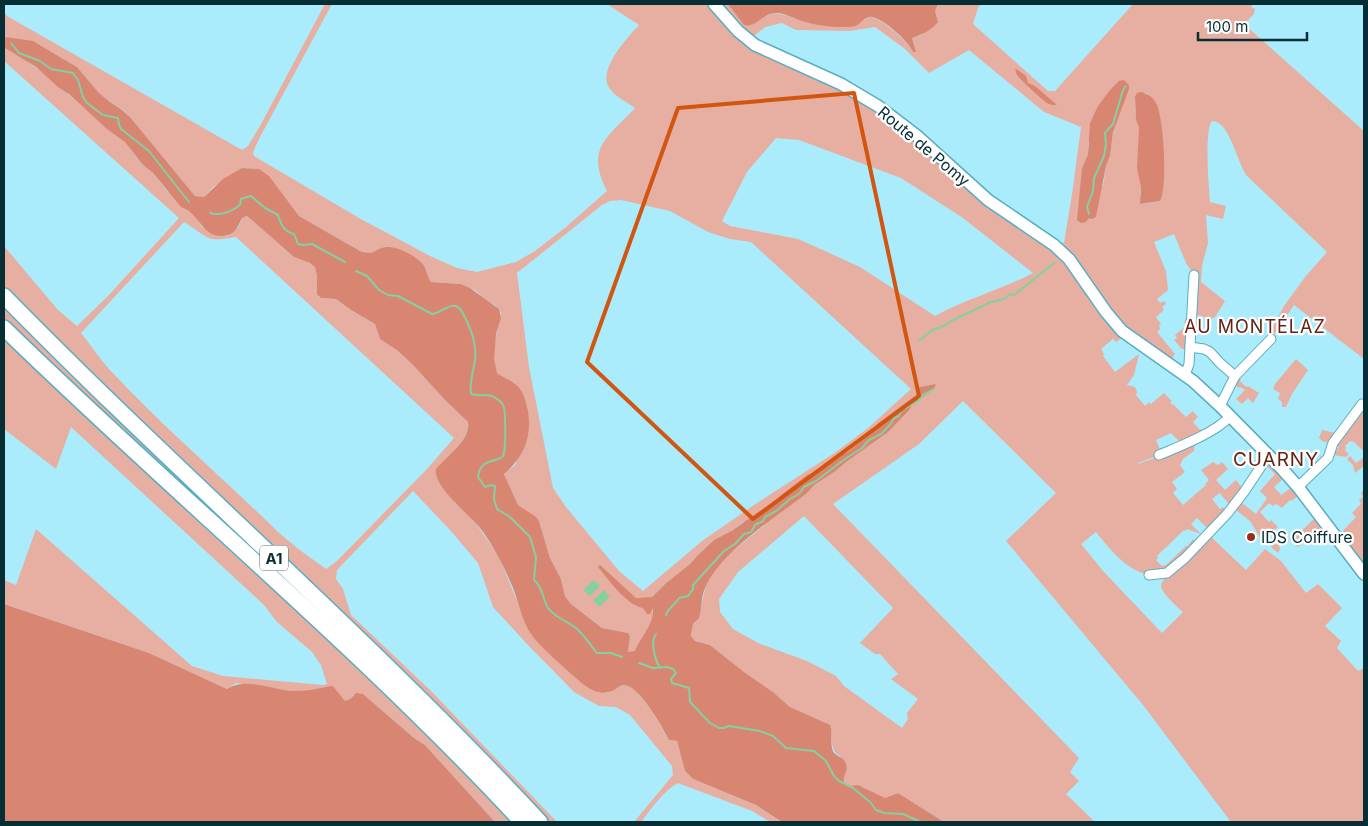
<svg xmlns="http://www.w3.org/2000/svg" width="1368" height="826" font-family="Inter,sans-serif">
<rect width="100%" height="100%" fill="#aaecfc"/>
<g fill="#e7afa1" fill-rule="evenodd">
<path d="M 325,4 L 332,4 L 260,137 L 253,152 L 254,156 L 359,218 L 430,256 L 457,268 L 477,272 L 516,262 L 535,251 L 566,227 L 607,191 C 585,148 607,138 635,108 C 629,103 614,96 610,89 C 596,71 627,38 639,25 L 607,4 L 728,4 L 744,24 L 756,23 L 764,17 L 774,13 L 785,15 L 809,23 L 864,20 C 867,17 867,16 871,17 C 882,18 908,42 913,52 L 915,49 L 912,38 L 921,35 L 938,22 L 935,11 L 938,4 L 981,4 L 978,8 L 973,24 L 1048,91 L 1055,91 L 1133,4 L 1253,4 L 1251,7 L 1255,9 L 1254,14 L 1244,24 L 1364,131 L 1364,359 L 1294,305 L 1271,339 L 1268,336 L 1284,306 L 1305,277 L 1327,252 L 1247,176 C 1237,163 1230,121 1212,121 C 1204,131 1209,187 1210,202 L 1226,206 L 1223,219 L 1206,215 L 1208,243 L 1202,266 L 1201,282 L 1225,301 L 1215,317 L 1211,319 L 1191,313 L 1194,275 L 1186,263 L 1174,234 L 1154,242 L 1166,271 L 1168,290 L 1157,299 L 1160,303 L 1164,301 L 1166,304 L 1162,307 L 1164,310 L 1156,317 L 1161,324 L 1159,325 L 1160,329 L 1157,332 L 1175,354 L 1168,364 L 1126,335 L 1116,342 L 1113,339 L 1101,349 L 1104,354 L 1103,356 L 1115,372 L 1139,354 L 1134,375 L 1127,385 L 1135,387 L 1137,392 L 1136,395 L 1145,406 L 1149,402 L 1151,404 L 1164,393 L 1172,401 L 1170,402 L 1173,405 L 1174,405 L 1186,417 L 1193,411 L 1198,417 L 1193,422 L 1200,430 L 1202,429 L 1204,432 L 1180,442 L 1171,433 L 1156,440 L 1161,452 L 1159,455 L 1138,463 L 1138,464 L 1195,443 L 1194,451 L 1183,459 L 1180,465 L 1185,472 L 1172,482 L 1177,489 L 1173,493 L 1183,505 L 1206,485 L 1205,484 L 1209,480 L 1201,470 L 1213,462 L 1218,465 L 1222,462 L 1228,469 L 1216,480 L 1225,490 L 1236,480 L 1243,489 L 1231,507 L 1220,493 L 1212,499 L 1220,509 L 1223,507 L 1226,511 L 1209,530 L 1197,518 L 1191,524 L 1201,534 L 1187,529 L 1186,531 L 1184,530 L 1157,556 L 1158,558 L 1156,560 L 1162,566 L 1166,565 L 1186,546 L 1188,546 L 1193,539 L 1198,545 C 1192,551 1172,571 1166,573 C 1137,584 1111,551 1096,532 L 1081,544 L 1104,572 L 1162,633 L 1183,612 C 1177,607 1161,592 1161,586 C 1160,578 1202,543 1210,536 L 1246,570 L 1265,549 L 1281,561 L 1306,593 L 1318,584 L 1342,608 L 1325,626 L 1341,641 L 1337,648 L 1358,671 L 1364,668 L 1364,822 L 1231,822 L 1143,705 L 1006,541 L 1056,493 L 963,401 L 919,444 L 833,504 L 1079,758 L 1070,772 L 1079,781 L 1066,794 L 1095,822 L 944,822 L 898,793 L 885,798 L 880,797 L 863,787 L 849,786 L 844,784 L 843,779 L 846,771 L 840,756 C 830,751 832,738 831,728 L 790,707 L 773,692 L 744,672 L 710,645 L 695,641 L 691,637 L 693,624 C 702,618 702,593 708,581 C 719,560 747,540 765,525 L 743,522 L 733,530 L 714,540 L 698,555 L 690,564 L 665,584 L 652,597 L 653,615 L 651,624 L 635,652 L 628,652 L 630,636 L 628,633 L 602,628 L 571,604 L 565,596 L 561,579 L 550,558 L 539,521 L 518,505 L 504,474 L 516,464 L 520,389 L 497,373 C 487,355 499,331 501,313 L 496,306 L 485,299 L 476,291 L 461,284 L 431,282 C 427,276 426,269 423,264 C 417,256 393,251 383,248 L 371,253 L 360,251 L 299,216 L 277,188 L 259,169 L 242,168 L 213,187 L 204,197 L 195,196 L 130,117 L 122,109 L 110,102 L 99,93 L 77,67 L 40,45 L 6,37 L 4,40 L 4,12 L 7,16 L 242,150 L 248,146 L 260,126 ZM 782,23 L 796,30 L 850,31 L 875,27 L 905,49 L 929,73 L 969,50 L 1044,112 L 1081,127 L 1072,194 L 1064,243 L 1055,241 L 1003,204 L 834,75 L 759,41 L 754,36 L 765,27 ZM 1146,93 C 1170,108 1162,177 1160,201 L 1143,204 L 1140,195 L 1141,187 L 1139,128 L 1136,119 L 1135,97 ZM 1119,113 L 1113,132 L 1110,156 L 1106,166 L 1103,186 L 1082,168 L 1088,154 L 1088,142 ZM 776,138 L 799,140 L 901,178 L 963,218 L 1033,273 C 1001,290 966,299 935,316 L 860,267 L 816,247 L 798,239 L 730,226 L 722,221 L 747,172 ZM 621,200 L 670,211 L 708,232 L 730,239 L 751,242 L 911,389 L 868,428 L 836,452 L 754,505 L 702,541 L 643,591 L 619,571 L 566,507 L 553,488 L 529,367 L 517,273 L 602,205 L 610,201 ZM 804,516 L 893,608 L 860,643 L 875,654 L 880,654 L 898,674 L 891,679 L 918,699 L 907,713 L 908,719 L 902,728 L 844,686 L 836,676 L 807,661 L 758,643 L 733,629 L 720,612 L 719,599 L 738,572 Z"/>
<path d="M 4,45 L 11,52 L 21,57 L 43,73 L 125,142 L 143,165 L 153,173 L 167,191 L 193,212 L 202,227 L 221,236 L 226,236 L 231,234 L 239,226 L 242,218 L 247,216 L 294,257 L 310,263 L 315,267 L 317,276 L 317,296 L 321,298 L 336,299 L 351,310 L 375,324 L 380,339 L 398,351 L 413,365 L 445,400 L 468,422 C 471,439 447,457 436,469 L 436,472 L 444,489 L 455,503 L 472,518 L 498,555 L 531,634 L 579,680 L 607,693 C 612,691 620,685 625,685 C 640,686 662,728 669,740 L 677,741 L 685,771 L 693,779 L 756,805 L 782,822 L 770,822 L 752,811 L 678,783 C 663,791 651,809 641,822 L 634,822 L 673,775 L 672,766 L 630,715 L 616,707 L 599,706 L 574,692 L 526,643 L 493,607 L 478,563 L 450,530 L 413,491 L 337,570 L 336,579 L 343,589 L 351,615 L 431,691 L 557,822 L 495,822 L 425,745 L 414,738 L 363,694 L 353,695 L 350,699 L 345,701 L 333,686 L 304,691 L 291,691 L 236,683 L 227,689 L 149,653 L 4,604 L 4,580 L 16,585 L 36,529 L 192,666 L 223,676 L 323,685 L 327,684 L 321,665 L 312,652 L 277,622 L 264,605 L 71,427 L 56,469 L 4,429 L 4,246 L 58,310 L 77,326 L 108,296 L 179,218 L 4,61 ZM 184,222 C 209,237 204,243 236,237 L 454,438 L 427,469 L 337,561 L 326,569 L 297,548 L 278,532 C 222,477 162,426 109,369 C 99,358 91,345 81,333 Z"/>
<path d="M 1188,315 L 1188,349 L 1182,349 L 1174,340 L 1177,338 L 1175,335 L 1187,325 L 1184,322 Z"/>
<path d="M 1296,359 L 1308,370 L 1292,394 L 1286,407 L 1282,407 L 1282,402 L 1278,399 L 1280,393 L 1273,389 L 1275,384 Z"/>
<path d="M 1237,375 L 1241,380 L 1240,381 L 1246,387 L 1248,386 L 1259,393 L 1253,403 L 1248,398 L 1242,404 L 1236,399 L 1245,390 L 1240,387 L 1239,388 L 1235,385 L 1233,387 Z"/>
<path d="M 1364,401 L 1364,449 L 1362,450 L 1354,442 L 1350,441 L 1345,446 L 1346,448 L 1345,450 L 1349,454 L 1346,457 L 1333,455 L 1339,447 L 1330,442 L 1324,442 L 1319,438 L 1322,430 L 1335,433 Z"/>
<path d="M 1350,456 L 1356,463 L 1364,457 L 1364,466 L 1355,473 L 1353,465 L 1347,459 Z"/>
<path d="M 1268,463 L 1284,478 L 1274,487 L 1281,495 L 1292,487 L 1298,496 L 1291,501 L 1290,500 L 1282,508 L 1276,504 L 1273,506 L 1269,503 L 1260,512 L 1269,522 L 1271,520 L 1278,527 L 1273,531 L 1271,529 L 1261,539 L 1250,521 L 1236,510 L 1242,503 L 1256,514 L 1267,498 L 1260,491 L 1275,474 L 1266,465 Z"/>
<path d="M 1363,490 L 1364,560 L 1363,561 L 1364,570 L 1338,536 L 1356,517 L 1352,513 L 1361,504 L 1359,500 L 1363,497 L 1361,493 Z"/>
<path d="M 1314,519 L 1323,530 L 1298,547 L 1289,539 L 1292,536 L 1294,538 Z"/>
<path d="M 1281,531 L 1289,541 L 1286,544 L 1284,542 L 1279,546 L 1280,549 L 1278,553 L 1271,547 L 1280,539 L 1277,535 Z"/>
</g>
<g fill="#d88672">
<path d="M 728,4 L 938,4 L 935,11 L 938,22 C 932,30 921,35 912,38 L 916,52 L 913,52 C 908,41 884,19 872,17 C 866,16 863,21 859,24 C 855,27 849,27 844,27 C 830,27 815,25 802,21 C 793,18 785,13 776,13 C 763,13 757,28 744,25 Z"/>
<path d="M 6,37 L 33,41 L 77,67 L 99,93 L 110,102 L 121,109 L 130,117 L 195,196 L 204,197 L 223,179 L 242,168 L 259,169 L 269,176 L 299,216 L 360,251 C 377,256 374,248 387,247 C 397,246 416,256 423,264 C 426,268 427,276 431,282 L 461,284 L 470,288 L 499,309 L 501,318 L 496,334 L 494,359 L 497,373 C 504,378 515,382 520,389 C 525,395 526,404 528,411 C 532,438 524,457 504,474 L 518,505 L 536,517 L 539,521 L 550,558 L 561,579 L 565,596 L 571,604 L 602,628 L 628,633 L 630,636 L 628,652 L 635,651 C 641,636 654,625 653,608 L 650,614 L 647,614 L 643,608 C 626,605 608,579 598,567 L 600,565 L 636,598 L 652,597 L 665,584 L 690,564 L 698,555 L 714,540 L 733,530 L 758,512 L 776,502 L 780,496 L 807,475 L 820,470 L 834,458 L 848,452 L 873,432 L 877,424 L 916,395 L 920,387 L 936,384 L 934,389 L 912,405 L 909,410 L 888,432 L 846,462 L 834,472 L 814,485 L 807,493 C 776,517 720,552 705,588 C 701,597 702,608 699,618 L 693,624 L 691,636 L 695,641 L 710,645 L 744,672 L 773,692 L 790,707 L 830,725 L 831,728 C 832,734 830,748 834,753 C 838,757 844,757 846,764 C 849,770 842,776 844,784 L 849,786 L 858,785 L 885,798 L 898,793 L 944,822 L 782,822 L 756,805 L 693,779 L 685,771 L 677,741 L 669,740 C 663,728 639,685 624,685 C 621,685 617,688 614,690 C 600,697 588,689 577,679 C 566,669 539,646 531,634 C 522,621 519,603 513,588 C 504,567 494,546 480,528 C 470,515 433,487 436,469 C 447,456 471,440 468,422 L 445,400 L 413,365 L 398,351 L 380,339 L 375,324 L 351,310 L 336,299 L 321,298 L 317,295 L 317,276 L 315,267 L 310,263 L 294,257 L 247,216 L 242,218 C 237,228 235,235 223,236 C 201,237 199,212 181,207 L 153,173 L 143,165 L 125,142 L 107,129 L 70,95 L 58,87 L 36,67 L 5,48 L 4,40 Z"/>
<path d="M 1015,68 L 1026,76 L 1028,83 L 1035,86 L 1057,105 C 1054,105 1051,105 1049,104 C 1044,102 1021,80 1018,76 C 1016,74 1016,71 1015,68 Z"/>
<path d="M 1124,80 L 1129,85 L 1129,89 L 1113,132 L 1110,156 L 1106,166 L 1096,217 L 1092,219 L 1089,218 L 1086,222 L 1081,223 L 1077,220 L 1082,168 L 1088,154 L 1090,123 L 1098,106 L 1111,89 L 1119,81 Z"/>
<path d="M 1141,92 C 1148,94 1153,97 1156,103 C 1164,117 1168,188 1160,201 L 1140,204 L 1141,187 L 1137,168 L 1139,128 L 1136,120 L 1135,97 L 1137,93 Z"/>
<path d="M 4,604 L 149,653 L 227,689 C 245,677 271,689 292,691 C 305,691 318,689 330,686 L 333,686 L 345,701 L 350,699 L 356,693 L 363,694 L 414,738 L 425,745 L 495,822 L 65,822 L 42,821 L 38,822 L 4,822 Z"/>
</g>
<g fill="#84d19f">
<path d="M 594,580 L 600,586 L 590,596 L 583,590 Z"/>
<path d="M 604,590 L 610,597 L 599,607 L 593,600 Z"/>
</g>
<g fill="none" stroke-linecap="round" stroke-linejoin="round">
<g stroke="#84d19f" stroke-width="2">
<path d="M 11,43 L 19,53 L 40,61 L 51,69 L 73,73 L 78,80 L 83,97 L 87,103 L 103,115 L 118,118 L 119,125 L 121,129 L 149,151 L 189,202"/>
<path d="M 210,213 C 221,216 231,212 240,205 L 241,199 L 251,196 L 265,208 L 278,215 C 281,224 283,231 294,234 L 298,244 L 303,245 L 312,244 L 345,262"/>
<path d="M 1089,214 L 1087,207 L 1093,191 L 1094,178 L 1104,156 L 1106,144 L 1105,133 L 1113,124 L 1123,90 L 1126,86"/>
<path d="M 356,271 L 367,276 L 379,290 L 388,295 L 398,296 L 432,314 C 443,313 452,299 461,310 C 469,323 477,343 475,359 C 474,373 469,378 471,394 C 479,397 487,393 494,397 C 497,399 502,402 503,405 C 506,409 506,450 503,456 C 498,463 480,457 478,477 L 485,487 L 491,485 L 495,486 L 494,499 L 497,509 L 510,517 L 530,537 L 536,557 L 534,580 C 543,587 542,598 548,608 C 555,618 568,621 577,629 C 585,636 590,645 597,653 L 611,653 L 622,657"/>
<path d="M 919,341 L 932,330 L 944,326 L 951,321 L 991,302 L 1004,299 L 1010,294 L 1014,295 L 1054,263"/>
<path d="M 666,615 C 669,607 675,605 679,598 L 688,596 L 693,589 L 693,585 L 724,551 L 735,544 L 744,534 L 751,532 L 755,525 L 763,521 L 765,517 L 776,511 L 790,499 L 799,494 L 804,487 L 816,481 L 845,459 L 862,448 L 869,440 L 881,434 L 890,425 L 894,418 L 899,416 L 901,411 L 918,401 L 923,395 L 934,389"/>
<path d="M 656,634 C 650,642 655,660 660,668"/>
<path d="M 639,663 L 653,668 L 667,667 L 673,669 L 676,673 L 671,679 L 672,683 L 689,688 L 690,702 L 710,723 L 719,728 L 724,728 L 729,726 L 760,731 L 773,736 L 786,748 L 814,751 L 826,761 L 834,776 L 839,781 L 853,788 L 870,802 L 876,810 L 884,813 L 903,814 L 921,822"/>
</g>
<defs>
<g id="street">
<path d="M 1190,347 L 1204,349 L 1210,352 L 1220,363 L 1235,376 L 1220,406"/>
<path d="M 1185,375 L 1189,364 L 1194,275"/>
<path d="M 1235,376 L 1271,339"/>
<path d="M 1159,455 C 1178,447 1217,432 1229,417"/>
<path d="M 1298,487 L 1328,458 L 1333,443 L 1362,404"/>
<path d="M 1149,575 L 1167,573 L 1185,558 L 1227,514 L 1244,492 L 1268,456"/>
</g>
<path id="secondary" d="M 714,4 L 738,31 L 755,45 L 841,84 L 878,106 L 916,135 L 988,200 L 1054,245 L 1069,259 L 1106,312 L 1122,331 L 1193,381 L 1220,406 L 1283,470 L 1298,487 L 1364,574"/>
<g id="highway">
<path d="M 4,296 C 179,475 370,639 540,822"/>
<path d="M 4,328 C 175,495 360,647 522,822"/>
</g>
</defs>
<use href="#street" stroke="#58adc1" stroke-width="11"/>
<use href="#secondary" stroke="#58adc1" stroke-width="14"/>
<use href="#highway" stroke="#58adc1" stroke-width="18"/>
<use href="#street" stroke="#fff" stroke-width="9"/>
<use href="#secondary" stroke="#fff" stroke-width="11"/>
<use href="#highway" stroke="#fff" stroke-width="15"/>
</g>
<path fill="none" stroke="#d25510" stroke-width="4" stroke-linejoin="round" d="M 854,93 L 919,396 L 753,519 L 587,362 L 678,108 Z"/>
<circle fill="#972f14" stroke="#fff" stroke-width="2" cx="1251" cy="537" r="5"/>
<g text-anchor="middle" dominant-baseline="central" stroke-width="4.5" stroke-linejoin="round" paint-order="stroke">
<rect fill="#fff" stroke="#516c72" stroke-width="1" x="260" y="545.5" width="28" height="25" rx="4"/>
<g font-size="15" font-weight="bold" fill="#072d35">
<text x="274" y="558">A1</text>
</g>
<g font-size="16" fill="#072d35" stroke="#fff">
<text transform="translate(924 146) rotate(40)">Route de Pomy</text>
</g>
<g font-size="16" fill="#072d35" stroke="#fff" text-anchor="start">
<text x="1261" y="537">IDS Coiffure</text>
</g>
<g font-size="18" letter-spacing="1" fill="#652212" stroke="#fff">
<text x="1255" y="326">AU MONTÉLAZ</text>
</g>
<g font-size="19" letter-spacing="1" fill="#652212" stroke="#fff">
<text x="1276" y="459">CUARNY</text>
</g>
</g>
<rect width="1368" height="826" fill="none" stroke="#072d35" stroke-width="10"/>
<path d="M1198 32v8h109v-8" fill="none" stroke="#072d35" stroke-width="2.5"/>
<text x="1206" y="32" font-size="15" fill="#072d35" stroke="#ffffff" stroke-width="4" paint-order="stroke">100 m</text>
</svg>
